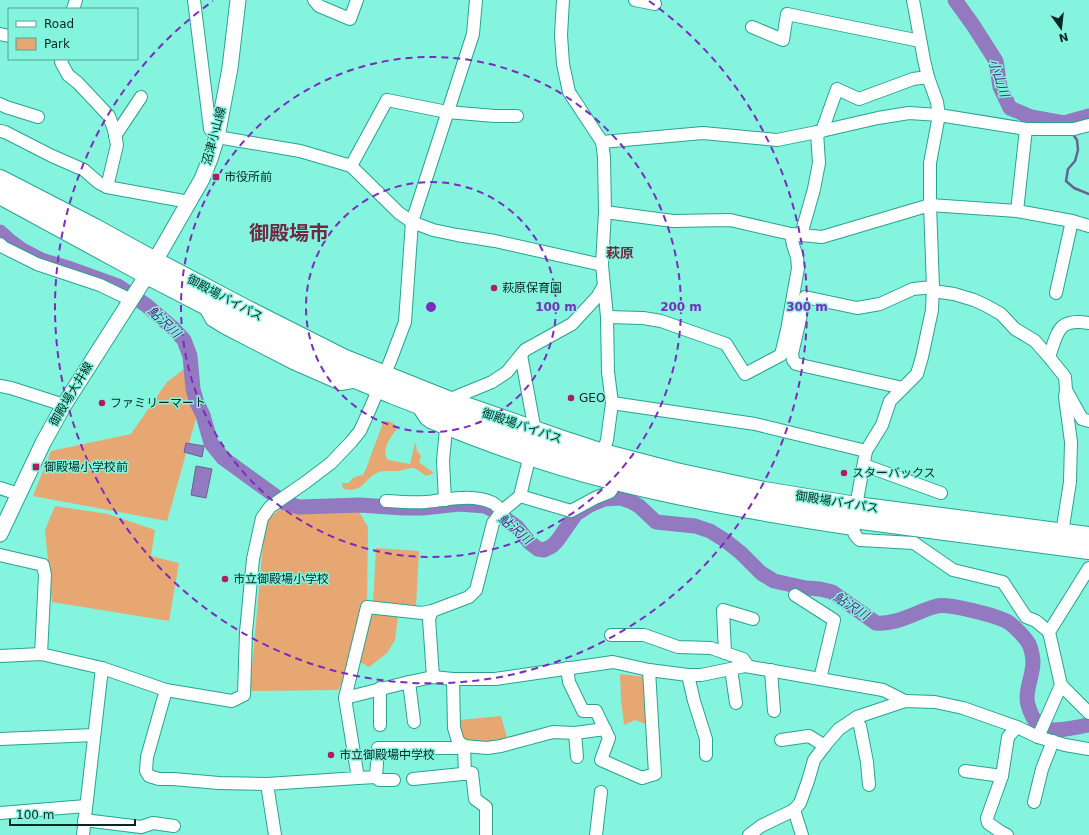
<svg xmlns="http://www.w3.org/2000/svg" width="1089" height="835" font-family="'DejaVu Sans','Noto Sans JP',sans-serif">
<rect width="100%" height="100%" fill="#85f4df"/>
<g fill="#e7a772">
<path d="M 187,367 L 197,415 L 167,521 L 33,496 L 51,451 L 131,434 L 167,382 Z"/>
<path d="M 386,421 C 392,421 395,424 397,429 C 390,438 381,449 388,460 L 410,464 L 415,443 L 416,444 L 417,451 L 421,456 L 419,462 L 424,466 L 434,473 L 426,476 C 423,474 420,471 416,469 C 410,466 403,471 398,471 C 391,472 385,470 379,472 C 364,478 364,493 344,489 L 342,486 L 342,483 L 349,483 C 352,477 357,476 363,475 C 367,468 369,460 372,452 C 376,442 380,432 383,422 Z"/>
<path d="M 55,506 L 108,514 L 155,530 L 151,556 L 179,563 L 169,621 L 52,602 L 45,530 Z"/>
<path d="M 281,509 L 358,510 L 368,527 L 367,607 L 339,690 L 250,691 L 265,520 Z"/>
<path d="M 376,548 L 419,551 L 416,606 L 373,603 Z"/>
<path d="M 368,614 L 398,616 L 395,640 L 387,653 L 369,667 L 360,662 Z"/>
<path d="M 620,674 L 647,677 L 651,750 L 646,749 L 646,724 L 635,720 L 624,725 L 621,700 Z"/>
<path d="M 501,716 L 508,741 L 462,745 L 459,720 Z"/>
</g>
<g fill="#937ac0" stroke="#686291">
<path d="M 186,443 L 204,446 L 202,457 L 184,452 Z"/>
<path d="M 196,466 L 212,469 L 206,498 L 191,495 Z"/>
</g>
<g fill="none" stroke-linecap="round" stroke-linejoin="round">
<path stroke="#686291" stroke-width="2.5" d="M 1072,133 L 1077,140 L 1078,150 L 1075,161 L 1068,169 L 1066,181 L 1074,188 L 1089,194"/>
<g stroke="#937ac0" stroke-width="15">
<path d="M 955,0 L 973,25 L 996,61 L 1000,87 L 1010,108 L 1031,117 L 1064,123 L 1089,116"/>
<path d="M 0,232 L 10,241 L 22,250 L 41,260 L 71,269 L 118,286 L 146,305 L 174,329 L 184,340 L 190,356 L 193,389 L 197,403 L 203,415 L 211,443 L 223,458 L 285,503 L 299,507 L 360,505 L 403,508 L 423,508 L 459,504 L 485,506 L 495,511 L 517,527 L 529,542 L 538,549 L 544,550 L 552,546 L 557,541 L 576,514 L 590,505 L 604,499 L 620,498 L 630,501 L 639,506 L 656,522 L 695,526 L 710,531 L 726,541 L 741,553 L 761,573 L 774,581 L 806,588 L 820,589 L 832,592 L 876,623 C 898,625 917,611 937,606 C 948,603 998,616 1008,622 C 1014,626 1025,637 1029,644 C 1031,648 1033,657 1033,662 C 1033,674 1027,686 1027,698 C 1027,705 1033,721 1039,725 C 1042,728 1050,730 1053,730 C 1065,730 1077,727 1089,725"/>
</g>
<defs>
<g id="minor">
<path d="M 194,0 L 210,129 L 217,137 L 300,151 L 351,166 L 399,213 L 412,222 L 433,230 L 457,235 L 495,241 L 602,265"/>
<path d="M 314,0 L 319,6 L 350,19 L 357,0"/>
<path d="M 563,0 L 561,35 L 563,64 L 569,92 L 602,142 L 604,157 L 605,212 L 602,265 L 607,317 L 608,372 L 612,403 L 607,440 L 603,453"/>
<path d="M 635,0 L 655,4"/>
<path d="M 73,9 L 76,0"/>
<path d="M 752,27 L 783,40 L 787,14 L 920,41"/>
<path d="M 0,34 L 9,36"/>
<path d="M 62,59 L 61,62 L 68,75 L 78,83 L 109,116 L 114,130 L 117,145 L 107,187"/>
<path d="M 0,104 L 6,107 L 38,117"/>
<path d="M 0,131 L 5,132 L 52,156 L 84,170 L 99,183 L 107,187 L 189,202"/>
<path d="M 822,131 L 837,89 L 859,99 L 913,79 L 928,77"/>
<path d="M 115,136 L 141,97"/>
<path d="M 602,142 L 703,133 L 777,140 L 817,132 L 878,118 L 909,113 L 939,115 L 1026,129 L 1074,129 L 1089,125"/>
<path d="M 351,166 L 387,100 L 447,112 L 495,116 L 517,116"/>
<path d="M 1017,211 L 1026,129"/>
<path d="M 605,212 L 673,221 L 730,220 L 791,234 L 822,237 L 930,205 L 1017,211 L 1072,221 L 1089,226"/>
<path d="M 801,235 L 814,189 L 819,163 L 817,132"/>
<path d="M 0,244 L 3,247 L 37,264 L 100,285 L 131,300"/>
<path d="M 933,291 L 954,294 L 974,300 L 987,306 L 1001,314 L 1015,329 L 1035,341 L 1049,357 L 1065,377 L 1066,390 L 1082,419 L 1089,421"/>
<path d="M 1056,293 L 1072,221"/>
<path d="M 203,304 L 212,320 L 225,328 L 293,363 L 341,384 L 358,381"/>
<path d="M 607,317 L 643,318 L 661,321 L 726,344 L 745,374 L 781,355 L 787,330 L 798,268 L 797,257 L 793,245 L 791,234"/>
<path d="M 521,355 L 535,431"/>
<path d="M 1049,357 C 1058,332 1057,318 1089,323"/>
<path d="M 0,386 L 11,388 L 64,405"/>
<path d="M 903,388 L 796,364 L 793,360 L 792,354 L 805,297 L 857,308 L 880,304 L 913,289 L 933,287"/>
<path d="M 448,400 L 492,382 L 507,372 L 525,350 L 572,324 L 597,297 L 603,287"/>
<path d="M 612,403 L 755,424 L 866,451"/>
<path d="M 416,404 L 426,419 L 430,422 C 488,446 550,468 611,483 C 691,503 772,517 853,529"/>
<path d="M 864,465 L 941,493"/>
<path d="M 0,488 L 18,494"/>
<path d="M 520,496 L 571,511 L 595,498 L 610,492 L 612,489 L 612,476"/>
<path d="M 445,500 L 443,461 L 446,429"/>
<path d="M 386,501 C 400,502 413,503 426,502 C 448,500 472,493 493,503 C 496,505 500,509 502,511"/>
<path d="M 856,506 L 866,451 L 882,425 L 890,401 L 917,374 L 922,357 L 932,310 L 933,287 L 930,205 L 930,163 L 939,115 L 937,102 L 928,77 L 924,60 L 913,0"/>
<path d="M 854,522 C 853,530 853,535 860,540 L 914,543 L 953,570 L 1003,582 L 1026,617 L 1036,621 L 1049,632"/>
<path d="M 1062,533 L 1070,482 L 1071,442 L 1065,397 L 1066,390"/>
<path d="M 0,555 L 43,565 L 45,575 L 41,654"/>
<path d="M 795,595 L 834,620 L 820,679"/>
<path d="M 432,611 L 429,619 L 433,677"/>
<path d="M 611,635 L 644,635 L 678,647 L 711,648 L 743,659 L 748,666"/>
<path d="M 725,653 L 723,610 L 753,619"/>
<path d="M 0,656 L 41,654 L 102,668 L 166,690 L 232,701 L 244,695 L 246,632 L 253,559 L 262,518 L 270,507 L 306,482 L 331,463 L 351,442 L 360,431 L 370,409 L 391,359 L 405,322 L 412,222 L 473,34 L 476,0"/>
<path d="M 567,668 L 569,682 L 583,711 L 596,711 L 609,738 L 601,760 L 642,778 L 655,774 L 649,670"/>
<path d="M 731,669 L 736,703"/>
<path d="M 771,670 L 774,711"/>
<path d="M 688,675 L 694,701 L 706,739 L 706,755"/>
<path d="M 453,679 L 454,728 L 458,741 L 464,746 L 487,748 L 501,746 L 553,732 L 575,733 L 605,729"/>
<path d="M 409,682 L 414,722"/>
<path d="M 1061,685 L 1089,713"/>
<path d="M 166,690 L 147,757 L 146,771 L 149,776 L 159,779 L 173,779 L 219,783 L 267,784 L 358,778 L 345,698 L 367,607 L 422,613 L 432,611 L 469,597 L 476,590 L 493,523 L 502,511 L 520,496 L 529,459"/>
<path d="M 345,698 L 409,682 L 433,677 L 453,679 L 495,679 L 613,662 L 649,670 L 688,675 L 701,675 L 745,666 L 883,690 L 905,701"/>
<path d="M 855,719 L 860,726 L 867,762 L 869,785"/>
<path d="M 380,725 L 380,688"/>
<path d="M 575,733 L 577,757"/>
<path d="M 1038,737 L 1061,685 L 1049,632 L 1089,568"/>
<path d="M 0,739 L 94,735"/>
<path d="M 781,740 L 809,736 L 825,746"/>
<path d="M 965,771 L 1002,776"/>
<path d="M 376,777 L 379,780 L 394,780"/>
<path d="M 358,778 L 376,777 L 378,748 L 456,748 L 464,746 L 465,774"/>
<path d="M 413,779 L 472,773 L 475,799 L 486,807 L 486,835"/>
<path d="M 267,784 L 275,835"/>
<path d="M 1034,802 L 1042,769 L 1053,741"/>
<path d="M 794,810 L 802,835"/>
<path d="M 0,813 L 86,806"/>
<path d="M 84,820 L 141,827 L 153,823 L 174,826"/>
<path d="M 83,835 L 102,668"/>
<path d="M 596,835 L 601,792"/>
<path d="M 749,835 L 761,826 L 794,810 L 800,803 L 808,781 L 814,760 L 826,744 L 839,729 L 857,717 L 905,701 L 935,702 L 963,708 L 1017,727 L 1038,737 L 1065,745 L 1089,749"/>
<path d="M 1007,835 L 1001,832 L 988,823 L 987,818 L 1002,776 L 1008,737 L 1017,727"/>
</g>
<path id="major" d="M 0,534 L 43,443 L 64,405 L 147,275 L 202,179 L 210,159 L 217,137 L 230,68 L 238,0"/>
<g id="highway">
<path d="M 0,179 L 95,228 L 155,261 L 246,309 L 343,358 L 448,400 L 563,440 L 603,453 L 676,472 L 764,491 L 856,506 L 1089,536"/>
<path d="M 0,195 L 147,275 L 230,318 L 297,352 L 360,381 L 391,394 L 497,435 L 550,453 L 584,463 L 613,471 L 769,505 L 854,519 L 1089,550"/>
</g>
</defs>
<use href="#minor" stroke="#28a390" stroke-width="14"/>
<use href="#major" stroke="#28a390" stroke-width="17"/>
<use href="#highway" stroke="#28a390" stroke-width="20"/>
<use href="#minor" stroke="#fff" stroke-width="12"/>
<use href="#major" stroke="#fff" stroke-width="15"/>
<use href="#highway" stroke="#fff" stroke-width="18"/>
</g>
<g fill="none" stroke="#7b2cbf" stroke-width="2" stroke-dasharray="7 5">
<circle cx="431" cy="307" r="125"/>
<circle cx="431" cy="307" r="250"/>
<path d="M649 1A376 376 0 1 1 213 1"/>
</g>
<g fill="#ab1f5f" stroke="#85f4df" stroke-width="1.5">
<rect x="212" y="173" width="8" height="8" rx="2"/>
<circle cx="494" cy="288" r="4"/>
<circle cx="571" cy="398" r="4"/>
<circle cx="102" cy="403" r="4"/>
<rect x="32" y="463" width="8" height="8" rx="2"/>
<circle cx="844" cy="473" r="4"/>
<circle cx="225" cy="579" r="4"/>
<circle cx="331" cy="755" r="4"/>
</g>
<g text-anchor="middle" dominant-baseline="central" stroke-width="3" stroke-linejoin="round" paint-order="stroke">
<g font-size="12" fill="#032922" stroke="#85f4df">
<text transform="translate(214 136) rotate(-75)">沼津小山線</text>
<text transform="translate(225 298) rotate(28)">御殿場バイパス</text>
<text transform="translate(71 394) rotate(-59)">御殿場大井線</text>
<text transform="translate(522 426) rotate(19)">御殿場バイパス</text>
<text transform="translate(837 502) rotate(9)">御殿場バイパス</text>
</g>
<g font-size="12" fill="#032922" stroke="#85f4df" text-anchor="start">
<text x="224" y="177">市役所前</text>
<text x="502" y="288">萩原保育園</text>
<text x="579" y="398">GEO</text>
<text x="110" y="403">ファミリーマート</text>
<text x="44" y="467">御殿場小学校前</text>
<text x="852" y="473">スターバックス</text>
<text x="233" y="579">市立御殿場小学校</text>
<text x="339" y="755">市立御殿場中学校</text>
</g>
<g font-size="13" font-style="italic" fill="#512d82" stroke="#85f4df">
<text transform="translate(999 78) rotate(71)">小山川</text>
<text transform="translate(164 322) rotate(43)">鮎沢川</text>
<text transform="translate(515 529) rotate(40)">鮎沢川</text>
<text transform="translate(851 606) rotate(33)">鮎沢川</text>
</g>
<g font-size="14" font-weight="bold" fill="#6d2a43" stroke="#85f4df">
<text x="620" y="253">萩原</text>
</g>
<g font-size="20" font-weight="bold" fill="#6d2a43" stroke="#85f4df">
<text x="289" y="233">御殿場市</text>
</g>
</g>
<circle cx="431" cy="307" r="6" fill="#7b2cbf" stroke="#85f4df" stroke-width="2"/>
<g font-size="12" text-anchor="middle" font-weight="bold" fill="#7b2cbf" stroke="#85f4df" stroke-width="3" stroke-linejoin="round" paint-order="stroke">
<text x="556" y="311">100 m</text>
<text x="681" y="311">200 m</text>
<text x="807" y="311">300 m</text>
</g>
<rect x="8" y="8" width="130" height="52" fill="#85f4df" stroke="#51a393"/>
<rect x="16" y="21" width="20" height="6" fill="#ffffff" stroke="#51a393"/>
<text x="44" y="28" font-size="12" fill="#032922">Road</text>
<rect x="16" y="38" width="20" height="12" fill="#e7a772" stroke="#51a393"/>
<text x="44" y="48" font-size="12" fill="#032922">Park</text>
<g transform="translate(1061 28) rotate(165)" stroke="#85f4df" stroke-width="3" paint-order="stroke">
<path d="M0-3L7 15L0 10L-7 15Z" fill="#032922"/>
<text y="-6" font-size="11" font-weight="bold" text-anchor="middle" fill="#032922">N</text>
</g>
<path d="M10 819v6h125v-6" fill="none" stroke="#032922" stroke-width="2"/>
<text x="16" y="819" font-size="12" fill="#032922" stroke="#85f4df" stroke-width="3" paint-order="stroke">100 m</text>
</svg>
